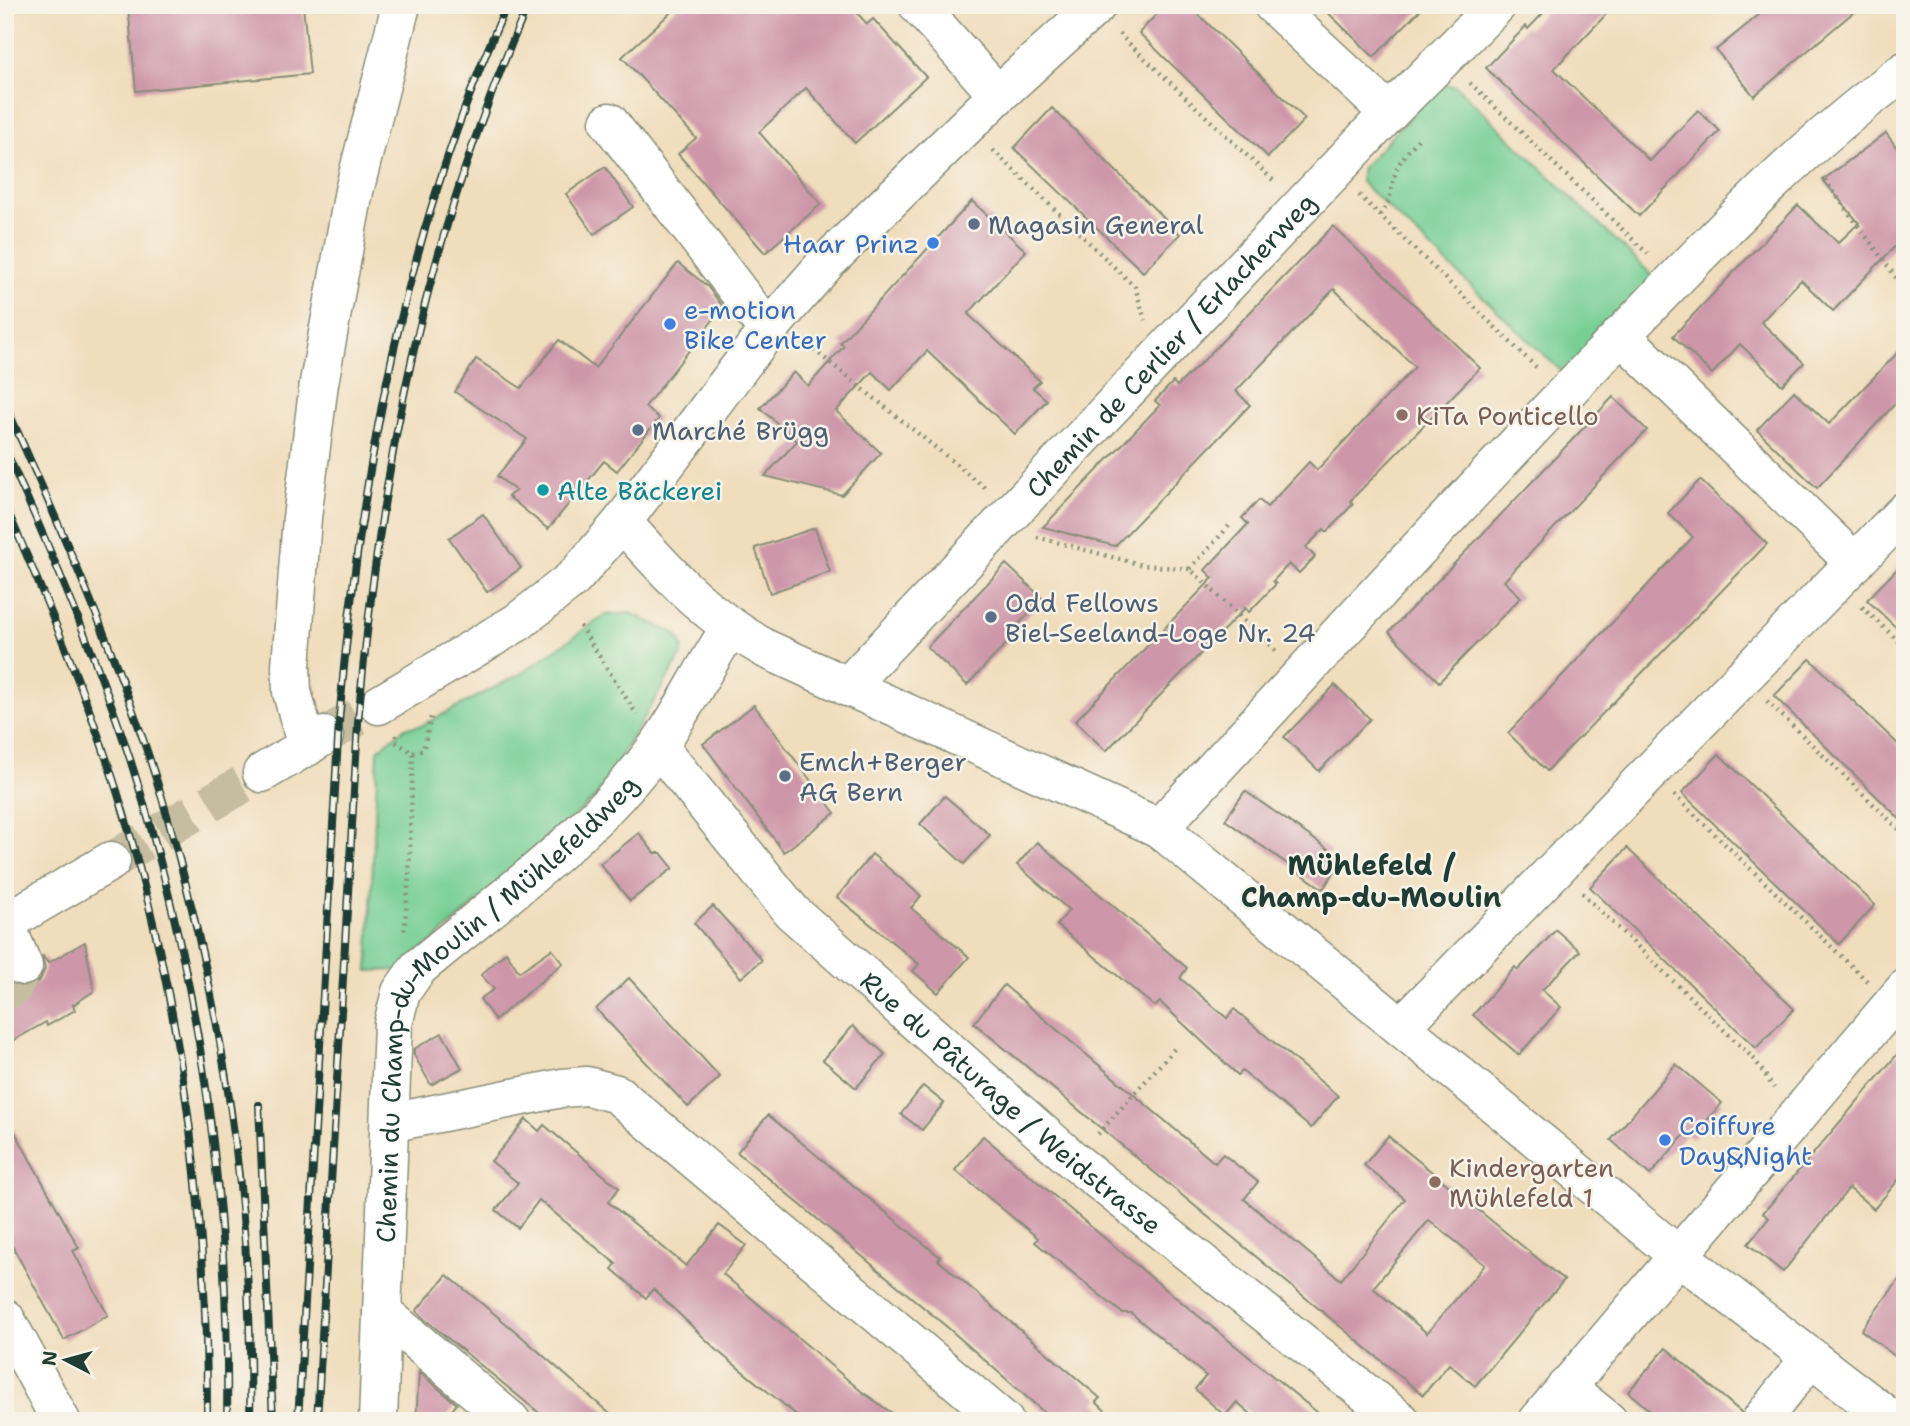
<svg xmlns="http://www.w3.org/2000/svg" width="1910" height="1426" font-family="'Shantell Sans',sans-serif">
<rect width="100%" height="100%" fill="#f7f3e8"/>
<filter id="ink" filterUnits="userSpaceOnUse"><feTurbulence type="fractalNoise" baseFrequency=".0143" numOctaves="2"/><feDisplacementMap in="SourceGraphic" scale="14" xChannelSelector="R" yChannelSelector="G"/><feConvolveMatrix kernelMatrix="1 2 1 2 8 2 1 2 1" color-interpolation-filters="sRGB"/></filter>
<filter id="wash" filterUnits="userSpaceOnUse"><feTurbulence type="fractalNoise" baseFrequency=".00686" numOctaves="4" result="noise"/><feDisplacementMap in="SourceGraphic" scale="28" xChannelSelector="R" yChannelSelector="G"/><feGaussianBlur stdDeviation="1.57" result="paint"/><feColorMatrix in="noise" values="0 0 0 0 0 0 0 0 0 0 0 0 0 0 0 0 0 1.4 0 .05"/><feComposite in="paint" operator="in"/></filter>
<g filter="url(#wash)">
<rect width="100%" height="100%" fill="#f0ddbc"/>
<g fill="#77cf95" stroke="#4b8664" stroke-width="2">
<path d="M 1441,84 L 1456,86 L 1652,275 L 1650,289 L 1570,372 L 1560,370 L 1361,182 L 1361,169 Z"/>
<path d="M 630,613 L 676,634 L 683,647 L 681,656 L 597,796 L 401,970 L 368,971 L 378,750 L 405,728 L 423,725 L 522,673 L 605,615 Z"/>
</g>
<g id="blocks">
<g fill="#cd96a9" fill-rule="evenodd">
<path d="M 128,5 L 303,5 L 310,74 L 136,91 Z"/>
<path d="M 679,5 L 850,5 L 867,24 L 873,19 L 926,77 L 855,143 L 806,88 L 759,132 L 821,204 L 765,253 L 678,154 L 696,138 L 622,57 Z"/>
<path d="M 1165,5 L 1189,5 L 1305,119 L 1268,157 L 1139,33 Z"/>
<path d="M 1320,5 L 1425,5 L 1374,57 Z"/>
<path d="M 1551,5 L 1615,5 L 1554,69 L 1650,161 L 1698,110 L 1720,131 L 1639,216 L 1486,68 L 1526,26 L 1528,29 Z"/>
<path d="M 1771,5 L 1862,5 L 1754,96 L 1716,50 Z"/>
<path d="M 1052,108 L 1180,234 L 1143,272 L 1014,148 Z"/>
<path d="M 1886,133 L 1905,159 L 1905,236 L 1833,311 L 1801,280 L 1761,322 L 1804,363 L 1782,385 L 1740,344 L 1712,374 L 1673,336 L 1798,205 L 1838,243 L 1859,223 L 1823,180 Z"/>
<path d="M 605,167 L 633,207 L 594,234 L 566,194 Z"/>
<path d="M 972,201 L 1026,251 L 968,314 L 1040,381 L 1033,388 L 1047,400 L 1015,434 L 927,351 L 891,390 L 872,372 L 836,411 L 881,453 L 842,495 L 765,476 L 797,441 L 760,408 L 794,372 L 808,386 L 844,346 L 840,343 Z"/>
<path d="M 1333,226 L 1480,368 L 1350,501 L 1353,504 L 1327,532 L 1324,529 L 1306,547 L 1315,557 L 1299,573 L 1289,564 L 1273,581 L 1276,584 L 1249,612 L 1245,608 L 1106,751 L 1075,721 L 1213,578 L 1205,570 L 1248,524 L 1242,518 L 1259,500 L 1267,507 L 1309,462 L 1317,470 L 1415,367 L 1334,289 L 1236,391 L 1250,405 L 1115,546 L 1043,527 L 1160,405 L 1155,401 L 1173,382 L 1177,386 L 1204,360 Z"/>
<path d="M 678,263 L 707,286 L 723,307 L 645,407 L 659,418 L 617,471 L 604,461 L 548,529 L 508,496 L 516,491 L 497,476 L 527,439 L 455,392 L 476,359 L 521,388 L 559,340 L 595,368 Z"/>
<path d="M 1905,345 L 1905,393 L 1817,488 L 1757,430 L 1794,391 L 1829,424 Z"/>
<path d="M 1613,397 L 1647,430 L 1504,581 L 1521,597 L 1439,682 L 1389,632 Z"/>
<path d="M 1700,480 L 1767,544 L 1547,771 L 1508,733 L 1693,537 L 1668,513 Z"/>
<path d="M 483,514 L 521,568 L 487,592 L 449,538 Z"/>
<path d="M 815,528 L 830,572 L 770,593 L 755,548 Z"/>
<path d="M 1905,561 L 1905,636 L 1867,600 Z"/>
<path d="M 1006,564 L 1043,599 L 1009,634 L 1011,639 L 967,685 L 927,647 Z"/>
<path d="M 1810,659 L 1905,751 L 1905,824 L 1774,696 Z"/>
<path d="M 1335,685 L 1370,719 L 1319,771 L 1284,737 Z"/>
<path d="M 754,705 L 835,813 L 784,852 L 703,744 Z"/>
<path d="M 1719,754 L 1875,905 L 1839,944 L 1682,793 Z"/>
<path d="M 1245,791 L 1331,851 L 1327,857 L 1339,865 L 1323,889 L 1225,820 Z"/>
<path d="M 945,796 L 990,835 L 964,864 L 920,824 Z"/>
<path d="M 639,833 L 654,853 L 661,853 L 673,868 L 630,901 L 600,864 Z"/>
<path d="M 1037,842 L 1187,968 L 1180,978 L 1227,1018 L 1234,1009 L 1338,1096 L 1311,1128 L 1242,1071 L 1238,1075 L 1160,1002 L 1155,1007 L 1057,925 L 1069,910 L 1017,865 Z"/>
<path d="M 1627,848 L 1794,1009 L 1756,1048 L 1590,887 Z"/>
<path d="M 872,854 L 921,896 L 911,908 L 969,957 L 938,993 L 913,971 L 919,964 L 837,897 Z"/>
<path d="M 713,906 L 762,960 L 741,978 L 694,923 Z"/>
<path d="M 1556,930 L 1580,951 L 1542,990 L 1561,1007 L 1519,1055 L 1473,1015 L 1515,967 L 1518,970 Z"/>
<path d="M 85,942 L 94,991 L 73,1005 L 75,1010 L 47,1026 L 46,1022 L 5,1045 L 5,978 L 20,988 L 32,986 L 40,980 L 45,969 L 42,955 L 48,963 Z"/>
<path d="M 552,949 L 563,963 L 495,1020 L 480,999 L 494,989 L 481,975 L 506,952 L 519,972 Z"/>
<path d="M 629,978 L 720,1077 L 688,1107 L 596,1009 Z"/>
<path d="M 1004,985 L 1215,1163 L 1223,1154 L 1258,1182 L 1244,1199 L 1341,1280 L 1405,1199 L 1364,1165 L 1388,1136 L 1564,1280 L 1475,1386 L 1449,1364 L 1423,1395 L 974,1023 ZM 1429,1220 L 1485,1265 L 1427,1333 L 1373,1288 Z"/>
<path d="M 853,1026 L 885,1054 L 856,1088 L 823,1060 Z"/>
<path d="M 442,1033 L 462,1068 L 431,1085 L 414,1055 L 414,1049 Z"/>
<path d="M 1905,1045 L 1905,1172 L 1874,1209 L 1849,1188 L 1783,1272 L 1748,1244 L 1769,1218 L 1763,1213 Z"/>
<path d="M 1676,1064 L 1722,1103 L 1692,1138 L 1685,1134 L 1650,1175 L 1611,1140 Z"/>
<path d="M 923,1086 L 944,1103 L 922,1130 L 901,1114 Z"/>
<path d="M 5,1114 L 79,1248 L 73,1251 L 108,1315 L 64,1340 L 5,1233 Z"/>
<path d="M 768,1115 L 940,1257 L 938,1260 L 1100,1398 L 1096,1402 L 1116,1421 L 1054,1421 L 947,1327 L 737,1152 Z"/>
<path d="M 526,1119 L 539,1131 L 544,1125 L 619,1188 L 608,1202 L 686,1266 L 719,1225 L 746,1245 L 723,1274 L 861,1391 L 903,1421 L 804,1421 L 720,1353 L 653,1289 L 646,1298 L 612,1269 L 616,1264 L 539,1200 L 518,1228 L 496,1210 L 518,1183 L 491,1161 Z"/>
<path d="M 983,1136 L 1158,1283 L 1328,1421 L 1259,1421 L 1237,1402 L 1225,1416 L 1195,1389 L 1206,1376 L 1131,1313 L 1122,1313 L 1035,1242 L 1038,1238 L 955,1170 Z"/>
<path d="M 1905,1272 L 1905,1364 L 1861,1330 Z"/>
<path d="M 447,1275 L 514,1330 L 618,1421 L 549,1421 L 423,1318 L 416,1311 Z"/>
<path d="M 1666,1348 L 1742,1413 L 1741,1421 L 1662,1421 L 1628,1392 Z"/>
<path d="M 419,1372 L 457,1404 L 443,1421 L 416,1421 Z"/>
</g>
</g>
</g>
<g filter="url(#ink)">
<use href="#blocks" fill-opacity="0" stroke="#888d78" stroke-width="2"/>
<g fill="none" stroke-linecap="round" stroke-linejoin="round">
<path stroke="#c6bda1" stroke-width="38" stroke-dasharray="38 19" stroke-linecap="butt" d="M 5,993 L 13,988 L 23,966"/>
<g stroke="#c6bda1" stroke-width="38" stroke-dasharray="38 19" stroke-linecap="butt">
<path d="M 324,736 L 379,705"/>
<path d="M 111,861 L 262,773"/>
</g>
<defs>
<g id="minor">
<path d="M 918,5 L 998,95"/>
<path d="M 1273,5 L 1389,113"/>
<path d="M 609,122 L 768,330"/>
<path d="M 1621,335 L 1855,563"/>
<path d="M 622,522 C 671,576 701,612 766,649 L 1159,828 L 1679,1256 L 1893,1421"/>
<path id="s1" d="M 847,687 L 1389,113 L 1497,5"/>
<path id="s2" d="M 658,746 L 792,912 L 1074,1161 L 1401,1421"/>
<path d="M 307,747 L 292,692 L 291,666 L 302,518 L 319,383 L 354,191 L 401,5"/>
<path d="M 1159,828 C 1306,671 1451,511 1601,356 C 1697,257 1793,152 1905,71"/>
<path d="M 5,923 L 23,966"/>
<path d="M 1401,1027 L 1905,511"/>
<path d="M 390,1123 L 562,1088 L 587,1086 L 617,1094 L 1004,1421"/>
<path d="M 382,1312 L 511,1421"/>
<path d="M 5,1318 L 61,1421"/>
<path d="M 1566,1387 L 1608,1421"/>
<path d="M 1762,1419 L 1811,1357"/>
<path id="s3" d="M 378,1421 L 393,1024 L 401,992 L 418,968 C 499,900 594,834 657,747 C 684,710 704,667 730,628"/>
<path d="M 1538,1421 L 1905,989"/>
</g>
<g id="major">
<path d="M 379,705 L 518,622 L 574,578 L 622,522 L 768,330 L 827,262 L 998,95 L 1097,5"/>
<path d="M 262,773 L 324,736"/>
<path d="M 5,923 L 111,861"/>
</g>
</defs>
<use href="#minor" stroke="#888d78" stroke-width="41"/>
<use href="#major" stroke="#888d78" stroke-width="41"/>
<g stroke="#888d78" stroke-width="4.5" stroke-dasharray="2 5" stroke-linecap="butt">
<path d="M 1119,34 L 1275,182"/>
<path d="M 1470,83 L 1648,254"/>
<path d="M 993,150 L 1135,287 L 1145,320"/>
<path d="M 1825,180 L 1905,290"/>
<path d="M 1359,195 L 1538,369"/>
<path d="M 1380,215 C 1392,202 1390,190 1395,174 C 1399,160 1411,148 1420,137"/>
<path d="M 803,341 L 987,489"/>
<path d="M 1037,537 L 1142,565 L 1190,569 L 1276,651"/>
<path d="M 1190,569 L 1229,526"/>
<path d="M 1862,607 L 1905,647"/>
<path d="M 580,626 L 637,715"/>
<path d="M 1767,701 L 1905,835"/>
<path d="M 396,735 L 396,742 L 413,753 L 409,876 L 404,934"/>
<path d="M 413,753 L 423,750 L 431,717"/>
<path d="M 1674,795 L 1867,981"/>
<path d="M 1582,893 L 1755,1060 L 1774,1088"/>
<path d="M 1098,1134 L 1176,1047"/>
</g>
<use href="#minor" stroke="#fff" stroke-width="38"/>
<use href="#major" stroke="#fff" stroke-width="38"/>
<defs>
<g id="rail">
<path d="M 5,404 C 63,533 121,663 162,798 C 222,999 254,1211 250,1421"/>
<path d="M 5,449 C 51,551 95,653 130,759 C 199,972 230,1197 227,1421"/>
<path d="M 5,505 C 46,599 86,693 117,791 C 181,995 208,1207 207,1421"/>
<path d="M 259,1105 L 273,1421"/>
<path d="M 298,1421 L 339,722 C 359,476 405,232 507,5"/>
<path d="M 317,1421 L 358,723 C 380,468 424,241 528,5"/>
</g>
</defs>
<use href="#rail" stroke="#1f3d34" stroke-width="8"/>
<use href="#rail" stroke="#f7f3e8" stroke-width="5" stroke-dasharray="16" stroke-linecap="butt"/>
</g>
</g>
<g fill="#5c6f8a" stroke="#f7f3e8" stroke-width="2.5">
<circle cx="974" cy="224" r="7"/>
<circle cx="638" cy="430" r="7"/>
<circle cx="991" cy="617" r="7"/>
<circle cx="785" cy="776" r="7"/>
</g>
<g fill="#3f7fe0" stroke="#f7f3e8" stroke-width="2.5">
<circle cx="933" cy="243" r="7"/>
<circle cx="670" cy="324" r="7"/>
<circle cx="1665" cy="1140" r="7"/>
</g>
<g fill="#8d6e63" stroke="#f7f3e8" stroke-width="2.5">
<circle cx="1402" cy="415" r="7"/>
<circle cx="1435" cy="1182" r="7"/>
</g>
<circle fill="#0f9aa8" stroke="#f7f3e8" stroke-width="2.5" cx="543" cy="490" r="7"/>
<g text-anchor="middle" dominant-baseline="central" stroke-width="5" stroke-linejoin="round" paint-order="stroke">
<g font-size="26" fill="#4e5e75" stroke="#f7f3e8" text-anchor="start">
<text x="988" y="224">Magasin General</text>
<text x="652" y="430">Marché Brügg</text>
<text x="1005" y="602">Odd Fellows<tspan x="1005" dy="30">Biel-Seeland-Loge Nr. 24</tspan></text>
<text x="799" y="761">Emch+Berger<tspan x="799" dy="30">AG Bern</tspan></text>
</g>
<g font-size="26" fill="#366cbe" stroke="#f7f3e8" text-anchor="start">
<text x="919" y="243" text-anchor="end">Haar Prinz</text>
<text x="684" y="309">e-motion<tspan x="684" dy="30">Bike Center</tspan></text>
<text x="1679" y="1125">Coiffure<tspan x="1679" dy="30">Day&amp;Night</tspan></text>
</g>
<g font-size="26" fill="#1f3d34" stroke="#f7f3e8">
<text stroke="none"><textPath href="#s1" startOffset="471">Chemin de Cerlier / Erlacherweg</textPath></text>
<text stroke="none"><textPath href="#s3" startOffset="462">Chemin du Champ-du-Moulin / Mühlefeldweg</textPath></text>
<text stroke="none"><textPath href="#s2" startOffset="504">Rue du Pâturage / Weidstrasse</textPath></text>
</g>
<g font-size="26" fill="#785e54" stroke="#f7f3e8" text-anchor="start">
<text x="1416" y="415">KiTa Ponticello</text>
<text x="1449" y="1167">Kindergarten<tspan x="1449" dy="30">Mühlefeld 1</tspan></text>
</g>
<g font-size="26" fill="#0d838f" stroke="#f7f3e8" text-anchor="start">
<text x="557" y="490">Alte Bäckerei</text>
</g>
<g font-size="28" font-weight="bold" fill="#1f3d34" stroke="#f7f3e8">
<text x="1371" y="865">Mühlefeld /<tspan x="1371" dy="32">Champ-du-Moulin</tspan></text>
</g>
</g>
<rect width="1910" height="1426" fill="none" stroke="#f7f3e8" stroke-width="28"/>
<g transform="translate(66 1360) rotate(276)" stroke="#f7f3e8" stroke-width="5" paint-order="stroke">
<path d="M0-5L12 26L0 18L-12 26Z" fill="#1f3d34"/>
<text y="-10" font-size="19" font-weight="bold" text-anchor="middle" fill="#1f3d34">N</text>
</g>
</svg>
